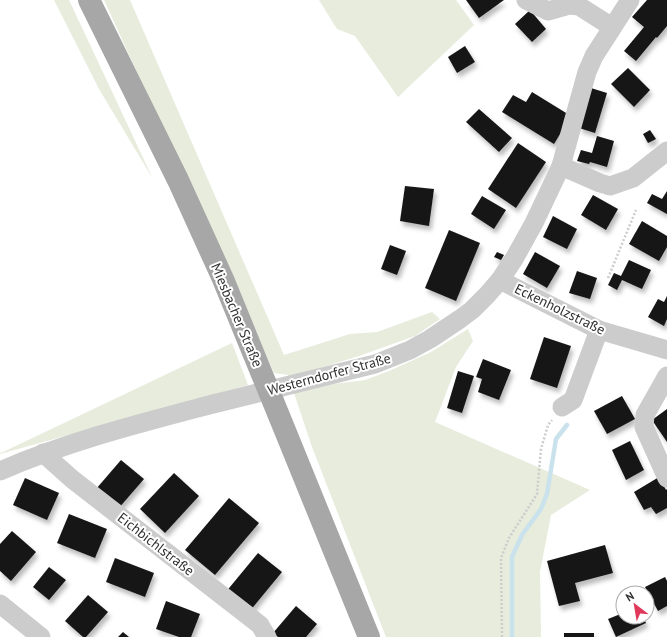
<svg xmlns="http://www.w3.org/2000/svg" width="667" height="637" font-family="'PT Sans',sans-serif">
<defs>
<filter id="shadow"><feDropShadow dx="2.5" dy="4.5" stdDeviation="2" flood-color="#0004"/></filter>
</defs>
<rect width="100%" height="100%" fill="#fff"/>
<g fill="#e7ecdd">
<path d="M 54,0 L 69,0 L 153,179 L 99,89 Z"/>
<path d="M 104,0 L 130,0 L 284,355 L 350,334 L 377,332 L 432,312 L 440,319 L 415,336 L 359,356 L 320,368 L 326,385 L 365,380 L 389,371 L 431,352 L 468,329 L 473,341 L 456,367 L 435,422 L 590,490 L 551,515 L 540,572 L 541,637 L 386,637 L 312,447 L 288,375 L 274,373 Z"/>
<path d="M 319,0 L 456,0 L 474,25 L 398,97 L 355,36 L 337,29 Z"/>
<path d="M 232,343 L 248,385 L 0,454 L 0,452 L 1,453 Z"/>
</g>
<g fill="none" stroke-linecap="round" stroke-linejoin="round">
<path stroke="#cae2eb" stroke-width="4.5" d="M 512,637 L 512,557 L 522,535 L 541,509 L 547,494 L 556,439 L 567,425"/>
</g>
<g fill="#161616" filter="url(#shadow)">
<path d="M 466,0 L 504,0 L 479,18 Z"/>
<path d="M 647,0 L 667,0 L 667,26 L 657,38 L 656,37 L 636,61 L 624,51 L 644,27 L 632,17 Z"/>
<path d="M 530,10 L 546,29 L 532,42 L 515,24 Z"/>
<path d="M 465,46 L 475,62 L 457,73 L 448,57 Z"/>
<path d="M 628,68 L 650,90 L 634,107 L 611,84 Z"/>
<path d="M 591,88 L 607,93 L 595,133 L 579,128 Z"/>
<path d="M 532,92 L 571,116 L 554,144 L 502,112 L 513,95 L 526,102 Z"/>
<path d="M 479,109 L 512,138 L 499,152 L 466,122 Z"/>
<path d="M 650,130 L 656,139 L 648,143 L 643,134 Z"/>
<path d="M 597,136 L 614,141 L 607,167 L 590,162 L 589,164 L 577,161 L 581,150 L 592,153 Z"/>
<path d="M 518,143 L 546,162 L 516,208 L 488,189 Z"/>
<path d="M 405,186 L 434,189 L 429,226 L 400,221 Z"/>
<path d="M 667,191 L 667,214 L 647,203 L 652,194 L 662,199 Z"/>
<path d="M 593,195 L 618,209 L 606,230 L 581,215 Z"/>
<path d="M 482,196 L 506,210 L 494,229 L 471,214 Z"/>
<path d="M 553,216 L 577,229 L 567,249 L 543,237 Z"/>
<path d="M 642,221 L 667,236 L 667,247 L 659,261 L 629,244 Z"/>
<path d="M 449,230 L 480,243 L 456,301 L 425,288 Z"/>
<path d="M 390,245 L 406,251 L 397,275 L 381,269 Z"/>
<path d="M 497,252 L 504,255 L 501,260 L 494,257 Z"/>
<path d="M 535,252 L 560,266 L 547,288 L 523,274 Z"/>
<path d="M 629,260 L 651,270 L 642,289 L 622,280 L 617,290 L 608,285 L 614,273 L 621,276 Z"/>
<path d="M 577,271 L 597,278 L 590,299 L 569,293 Z"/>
<path d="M 667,296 L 667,319 L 664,326 L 648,317 L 658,299 L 664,302 Z"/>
<path d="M 544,337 L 571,346 L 557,388 L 530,379 Z"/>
<path d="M 483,359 L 511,370 L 499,400 L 478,392 L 482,379 L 476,377 Z"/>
<path d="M 458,371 L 474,376 L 462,413 L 447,408 Z"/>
<path d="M 622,396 L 635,419 L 607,434 L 594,411 Z"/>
<path d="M 667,409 L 667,442 L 652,420 Z"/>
<path d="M 630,441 L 644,470 L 626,480 L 612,450 Z"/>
<path d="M 121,460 L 144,479 L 118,509 L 96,489 Z"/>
<path d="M 174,473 L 199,496 L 165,533 L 140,509 Z"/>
<path d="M 659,477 L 666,490 L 667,489 L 667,508 L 656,514 L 651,507 L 644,510 L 634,492 Z"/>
<path d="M 25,478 L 59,493 L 47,520 L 13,505 Z"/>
<path d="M 229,498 L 259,523 L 215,575 L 185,550 Z"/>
<path d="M 69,514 L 107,529 L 95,558 L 57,543 Z"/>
<path d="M 12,531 L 36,552 L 11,581 L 0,571 L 0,544 Z"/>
<path d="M 605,545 L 613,573 L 575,583 L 580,601 L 559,606 L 547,561 Z"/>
<path d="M 258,553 L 282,572 L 249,612 L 225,593 Z"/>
<path d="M 115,558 L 154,573 L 145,597 L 106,582 Z"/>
<path d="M 49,567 L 66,580 L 49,600 L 33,587 Z"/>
<path d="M 665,577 L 667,581 L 667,606 L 658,611 L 645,587 Z"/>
<path d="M 88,595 L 108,612 L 86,637 L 83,637 L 65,621 Z"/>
<path d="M 166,601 L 200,614 L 191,637 L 179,637 L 156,629 Z"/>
<path d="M 296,606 L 317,624 L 306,637 L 278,637 L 273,633 Z"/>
<path d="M 623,613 L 623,617 L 643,617 L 646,623 L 616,637 L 608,619 Z"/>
<path d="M 123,632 L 129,637 L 118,637 Z"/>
<rect x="564" y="633" width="30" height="4"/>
</g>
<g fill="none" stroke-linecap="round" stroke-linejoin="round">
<g stroke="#ccc" stroke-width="2.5" stroke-dasharray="2 2" stroke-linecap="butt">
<path d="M 608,278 L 636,210"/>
<path d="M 502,637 L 501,558 L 509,538 L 537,494 L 541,449 L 548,425 L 552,420"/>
</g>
<g stroke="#ccc" stroke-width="19">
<path d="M 526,0 L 548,11 L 569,5 L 579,6 L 612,27"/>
<path d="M 561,166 L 600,183 L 610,186 L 633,178 L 667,151"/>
<path d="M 500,280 L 599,330 L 667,350"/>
<path d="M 667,376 L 645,415 L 644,427 L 667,478"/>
<path d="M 562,407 L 573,400 L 599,330"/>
<path d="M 43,453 L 72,479 L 260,625 L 267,637"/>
<path d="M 0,471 C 69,441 141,423 213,404 C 267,391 321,377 375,364 L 410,350 L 430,339 L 460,319 L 472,310 L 487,295 L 500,280 L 514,259 L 534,223 L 561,166 L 587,72 L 594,56 L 630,0"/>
<path d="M 0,604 L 41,637"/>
</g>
<path stroke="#a7a7a7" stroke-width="22" d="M 89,0 L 178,180 L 223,279 L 284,428 L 369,637"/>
</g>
<g text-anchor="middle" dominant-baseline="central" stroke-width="4" stroke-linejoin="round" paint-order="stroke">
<g font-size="14" fill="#2f2f2f" stroke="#fff">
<text transform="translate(560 309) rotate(26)">Eckenholzstraße</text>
<text transform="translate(237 315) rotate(67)">Miesbacher Straße</text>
<text transform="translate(329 374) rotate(-15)">Westerndorfer Straße</text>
<text transform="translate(156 544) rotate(38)">Eichbichlstraße</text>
</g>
</g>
<g transform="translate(635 605) rotate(329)"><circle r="19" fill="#ffffff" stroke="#acacac"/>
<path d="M0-3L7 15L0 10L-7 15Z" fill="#df385b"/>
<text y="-6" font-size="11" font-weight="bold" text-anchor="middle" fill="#2f2f2f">N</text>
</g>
</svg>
